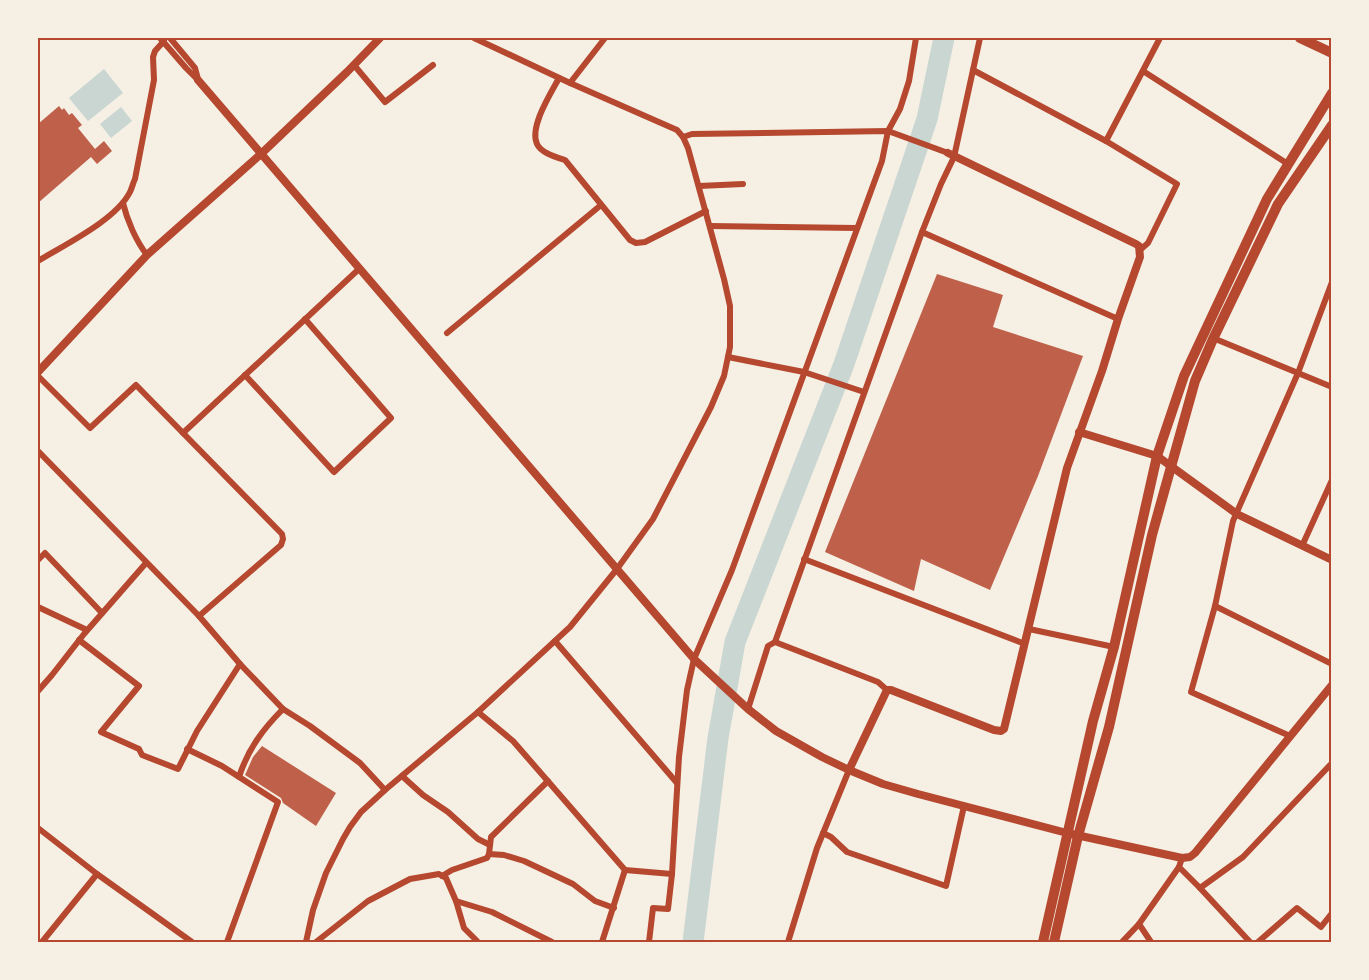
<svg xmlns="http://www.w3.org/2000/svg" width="1369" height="980" font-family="'Space Grotesk',sans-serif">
<rect width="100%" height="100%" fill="#f6efe4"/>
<g fill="#c9d6d2">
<path d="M 104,69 L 123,93 L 88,121 L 69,98 Z"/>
<path d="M 121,107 L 132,121 L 111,138 L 100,124 Z"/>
</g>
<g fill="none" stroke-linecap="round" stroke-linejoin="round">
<path stroke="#c9d6d2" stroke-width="21" d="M 693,942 L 718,738 L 735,642 L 844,364 L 927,119 L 944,38"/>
</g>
<g fill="#bf614a">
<path d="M 59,106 L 62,110 L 64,108 L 69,115 L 72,113 L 82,125 L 78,128 L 95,149 L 104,141 L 112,151 L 97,164 L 91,157 L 38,203 L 38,124 Z"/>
<path d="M 937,274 L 1003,295 L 993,327 L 1083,356 L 1038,476 L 990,590 L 921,559 L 914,591 L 825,552 Z"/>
<path d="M 262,746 L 336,793 L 316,826 L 283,803 L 281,798 L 245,775 L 253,757 Z"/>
</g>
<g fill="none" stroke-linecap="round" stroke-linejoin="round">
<g stroke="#b5482f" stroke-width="6">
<path d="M 160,38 L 186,68 L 198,80"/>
<path d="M 170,38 L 195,68 L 198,79"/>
<path d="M 474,38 L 570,83 L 677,130 L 683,137 L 692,134 L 888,131 L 948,153"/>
<path d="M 354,65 L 385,102 L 433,65"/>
<path d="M 973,70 L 1106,141 L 1177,184 L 1148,243 L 1140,250"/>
<path d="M 1143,71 L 1288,164"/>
<path d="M 559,78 C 551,93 529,127 537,144 C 541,153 556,157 565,160 L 630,240 L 636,243 L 645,242 L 706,211"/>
<path d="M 570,83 L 605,38"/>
<path d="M 1106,141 L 1160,38"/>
<path d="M 699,186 L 743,184"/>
<path d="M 123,203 C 127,220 136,241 147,255"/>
<path d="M 710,226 L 857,228"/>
<path d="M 922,232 L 1118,319"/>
<path d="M 38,261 C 64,245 116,220 130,192 C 132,188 133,183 135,179 L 154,80 L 153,57 L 155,51 L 164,41"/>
<path d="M 447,333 L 601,205"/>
<path d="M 1213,338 L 1332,387"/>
<path d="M 728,357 L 804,372 L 864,392"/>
<path d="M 245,375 L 334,472 L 391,418 L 305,319"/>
<path d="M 38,376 L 90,428 L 136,385 L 282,534 L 283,539 L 281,545 L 199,616"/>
<path d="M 183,433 L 360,268"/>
<path d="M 38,451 L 199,616 L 240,664 L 283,709 L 310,726 L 360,763 L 385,790"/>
<path d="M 1302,546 L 1332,480"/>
<path d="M 804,559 L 1025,644"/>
<path d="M 38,560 L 45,553 L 102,613"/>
<path d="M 1215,606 L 1332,664"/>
<path d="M 38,607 L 87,630"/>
<path d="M 1029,629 L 1114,647"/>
<path d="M 79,640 L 139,686 L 101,732 L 139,749 L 142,755 L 178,769 L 197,731 L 240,664"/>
<path d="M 555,641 L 677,783"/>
<path d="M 775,642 L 878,682 L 887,690"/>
<path d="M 38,691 L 52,675 L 84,634 L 146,563"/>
<path d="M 748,709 L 768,646 L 775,642 L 922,232 L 941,184 L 954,157 L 980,38"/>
<path d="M 478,712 L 513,741 L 625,870 L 672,874"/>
<path d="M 1290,736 L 1191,692 L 1215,606 L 1233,521 L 1298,373 L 1332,282"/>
<path d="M 187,749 L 222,766 L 278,802 L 227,942"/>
<path d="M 402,776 L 423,795 L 448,812 L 478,839 L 490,845"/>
<path d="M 239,777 C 248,749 263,729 283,709"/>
<path d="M 548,781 L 491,837 L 489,854 L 504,855 L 524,861 L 573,884 L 595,901 L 614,908"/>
<path d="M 38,828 L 97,874 L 192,942"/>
<path d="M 823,833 L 831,837 L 847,852 L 946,886 L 964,806"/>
<path d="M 1182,858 L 1179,867 L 1200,888 L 1250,942"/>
<path d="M 442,876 L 452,870 L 487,858 L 489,854"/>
<path d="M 1200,888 L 1243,857 L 1332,763"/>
<path d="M 456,901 L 492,912 L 552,942"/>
<path d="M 1139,924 L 1151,942"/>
<path d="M 42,942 L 97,874"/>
<path d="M 306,942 L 313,910 L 326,873 L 343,839 L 350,827 L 361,812 L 385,790 L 478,712 L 570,627 L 617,569 L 653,519 L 711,407 L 724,376 L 730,347 L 730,306 L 724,279 L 688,148 L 683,137"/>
<path d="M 316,942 L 368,901 L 410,879 L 439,874 L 446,878 L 456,901 L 464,928 L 477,941"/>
<path d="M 602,942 L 625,870"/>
<path d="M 649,942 L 653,908 L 668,909 L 672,874 L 679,757 L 687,690 L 694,659 L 732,570 L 882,161 L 888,131 L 900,109 L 909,81 L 916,38"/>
<path d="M 788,942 L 817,848 L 849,770"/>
<path d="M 1122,942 L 1139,924 L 1179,867"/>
<path d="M 1258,942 L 1297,908 L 1321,927 L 1332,913"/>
</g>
<g stroke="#b5482f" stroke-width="8">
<path d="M 198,80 L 694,659 L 748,709 L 776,731 L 822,757 L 849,770 L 883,784 L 918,794 L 1067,833 L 1182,858 L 1190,857 L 1195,853 L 1332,685"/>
<path d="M 38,372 L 147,255 L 262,153 L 347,72 L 380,38"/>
<path d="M 1079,432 L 1157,456 L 1237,514 L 1332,560"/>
<path d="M 849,770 L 887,690 L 891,690 L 994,730 L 1001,731 L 1004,729 L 1067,468 L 1102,371 L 1118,319 L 1140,257 L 1139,246 L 1136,244 L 948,153"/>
</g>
<g stroke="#b5482f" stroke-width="10">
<path d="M 1300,38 L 1332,53"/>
<path d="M 1043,942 L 1093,721 L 1114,647 L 1157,456 L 1184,376 L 1267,199 L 1332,93"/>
<path d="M 1054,942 L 1078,836 L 1109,727 L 1152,535 L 1195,381 L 1213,339 L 1278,204 L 1332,125"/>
</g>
</g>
<rect width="1369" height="980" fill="none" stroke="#f6efe4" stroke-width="78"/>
<rect x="39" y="39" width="1291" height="902" fill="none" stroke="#b5482f" stroke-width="2"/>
</svg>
